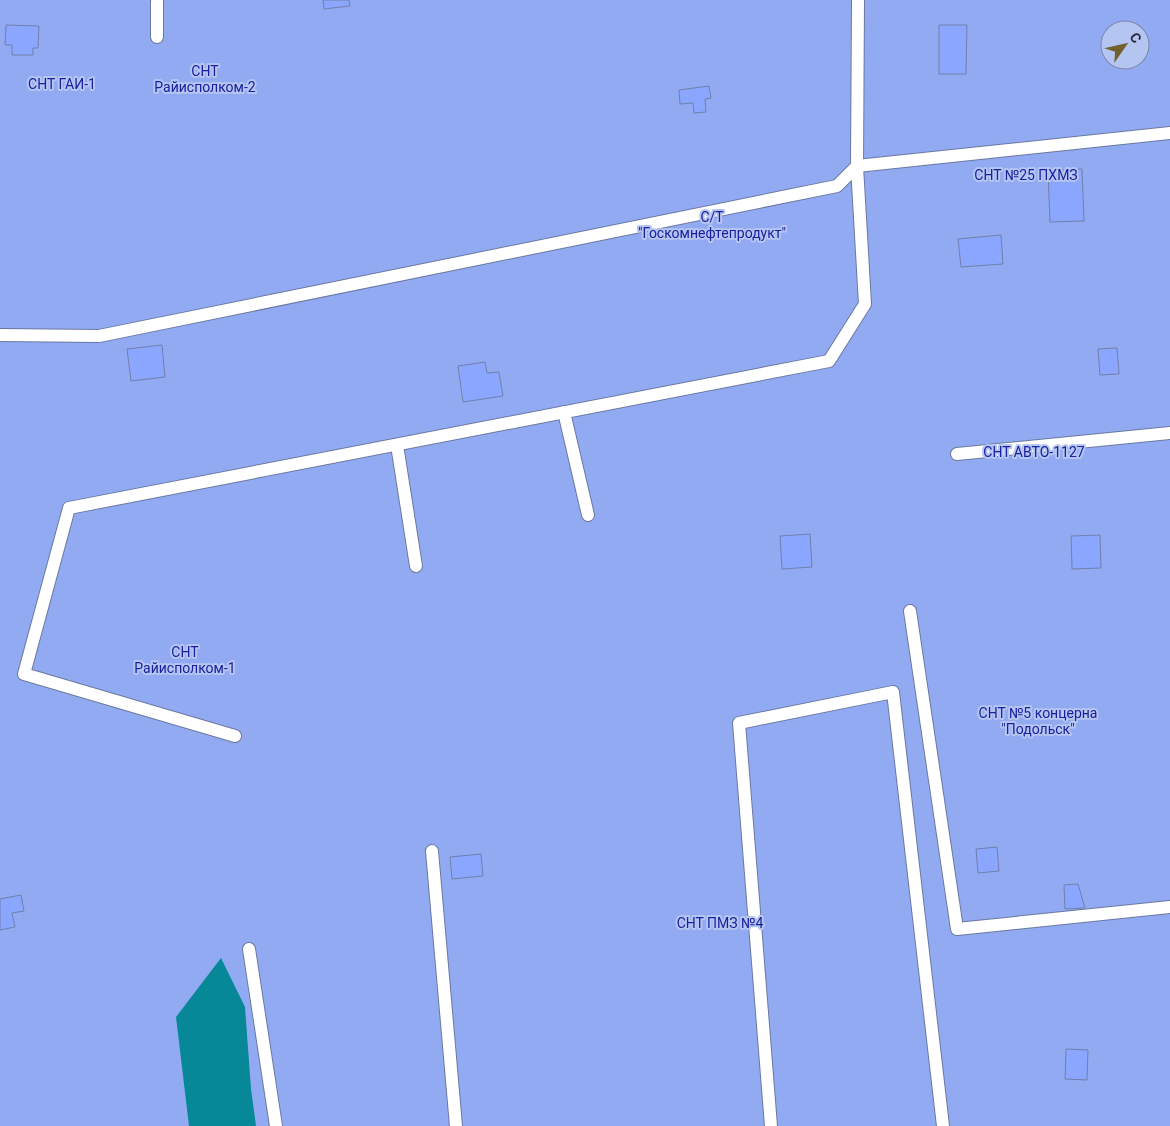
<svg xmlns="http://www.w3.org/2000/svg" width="1170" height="1126" font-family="Roboto,sans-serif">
<rect width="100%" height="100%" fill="#b5c5f2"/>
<path fill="#92aaf1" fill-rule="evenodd" d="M 0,0 L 1170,0 L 1170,1126 L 0,1126 ZM 1110,30 L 1140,30 L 1140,60 L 1110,60 Z"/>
<path fill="#068898" d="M 221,958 L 245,1007 L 251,1089 L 256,1126 L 189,1126 L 176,1017 Z"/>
<g fill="#8aa6fe" stroke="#7180aa">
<path d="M 323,0 L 349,0 L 350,6 L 324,9 Z"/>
<path d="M 6,25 L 39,26 L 38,48 L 33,48 L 33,55 L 12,55 L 12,45 L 5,45 Z"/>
<path d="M 939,25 L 967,25 L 966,74 L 939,74 Z"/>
<path d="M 709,86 L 711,98 L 705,99 L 706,112 L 694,113 L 693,103 L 680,104 L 679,90 Z"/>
<path d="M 1082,169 L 1084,221 L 1050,222 L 1048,171 Z"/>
<path d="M 1001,235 L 1003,264 L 961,267 L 958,239 Z"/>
<path d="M 162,345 L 165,377 L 131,381 L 127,349 Z"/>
<path d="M 1117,348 L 1119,374 L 1100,375 L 1098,349 Z"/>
<path d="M 485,362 L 487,373 L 499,372 L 503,396 L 463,402 L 458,366 Z"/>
<path d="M 810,534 L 812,567 L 782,569 L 780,536 Z"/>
<path d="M 1100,535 L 1101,568 L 1072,569 L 1071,536 Z"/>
<path d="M 997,847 L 999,871 L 978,873 L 976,849 Z"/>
<path d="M 481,854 L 483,876 L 452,879 L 450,857 Z"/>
<path d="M 1078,884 L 1085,908 L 1065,909 L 1064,885 Z"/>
<path d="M 21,895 L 24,911 L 12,913 L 15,927 L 0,930 L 0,899 Z"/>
<path d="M 1066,1049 L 1088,1050 L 1087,1080 L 1065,1079 Z"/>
</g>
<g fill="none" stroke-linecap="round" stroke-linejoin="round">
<defs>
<g id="lane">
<path d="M 157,37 L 157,2"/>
<path d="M 0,335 L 99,336 L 837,186 L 857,166 L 1170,133"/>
<path d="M 564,412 L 588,515"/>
<path d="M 397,445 L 416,566"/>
<path d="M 957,454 L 1170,433"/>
<path d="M 910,611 L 957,929 L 1170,907"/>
<path d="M 235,736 L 24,674 L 69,508 L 829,361 L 865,304 L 857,166 L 858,0"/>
<path d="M 432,851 L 456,1126"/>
<path d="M 249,949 L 276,1126"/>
<path d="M 771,1126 L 739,723 L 893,692 L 943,1126"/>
</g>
</defs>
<use href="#lane" stroke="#6a79a2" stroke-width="14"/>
<use href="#lane" stroke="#fff" stroke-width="12"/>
</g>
<g text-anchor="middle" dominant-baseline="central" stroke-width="4" stroke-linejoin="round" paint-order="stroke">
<g font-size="14" fill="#1b209e" stroke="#b5c5f2">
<text x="205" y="71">СНТ<tspan x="205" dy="16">Райисполком-2</tspan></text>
<text x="62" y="84">СНТ ГАИ-1</text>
<text x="1026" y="175">СНТ №25 ПХМЗ</text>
<text x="712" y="217">С/Т<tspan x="712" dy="16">"Госкомнефтепродукт"</tspan></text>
<text x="1034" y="452">СНТ АВТО-1127</text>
<text x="185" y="652">СНТ<tspan x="185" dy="16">Райисполком-1</tspan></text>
<text x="1038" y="713">СНТ №5 концерна<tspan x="1038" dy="16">"Подольск"</tspan></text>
<text x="720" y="923">СНТ ПМЗ №4</text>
</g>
</g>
<g transform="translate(1125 45) rotate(56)"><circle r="24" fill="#b5c5f2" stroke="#7c88aa"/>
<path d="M0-4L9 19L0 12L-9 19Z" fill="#73602f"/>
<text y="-8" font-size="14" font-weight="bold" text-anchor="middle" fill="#262c3e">С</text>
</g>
</svg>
